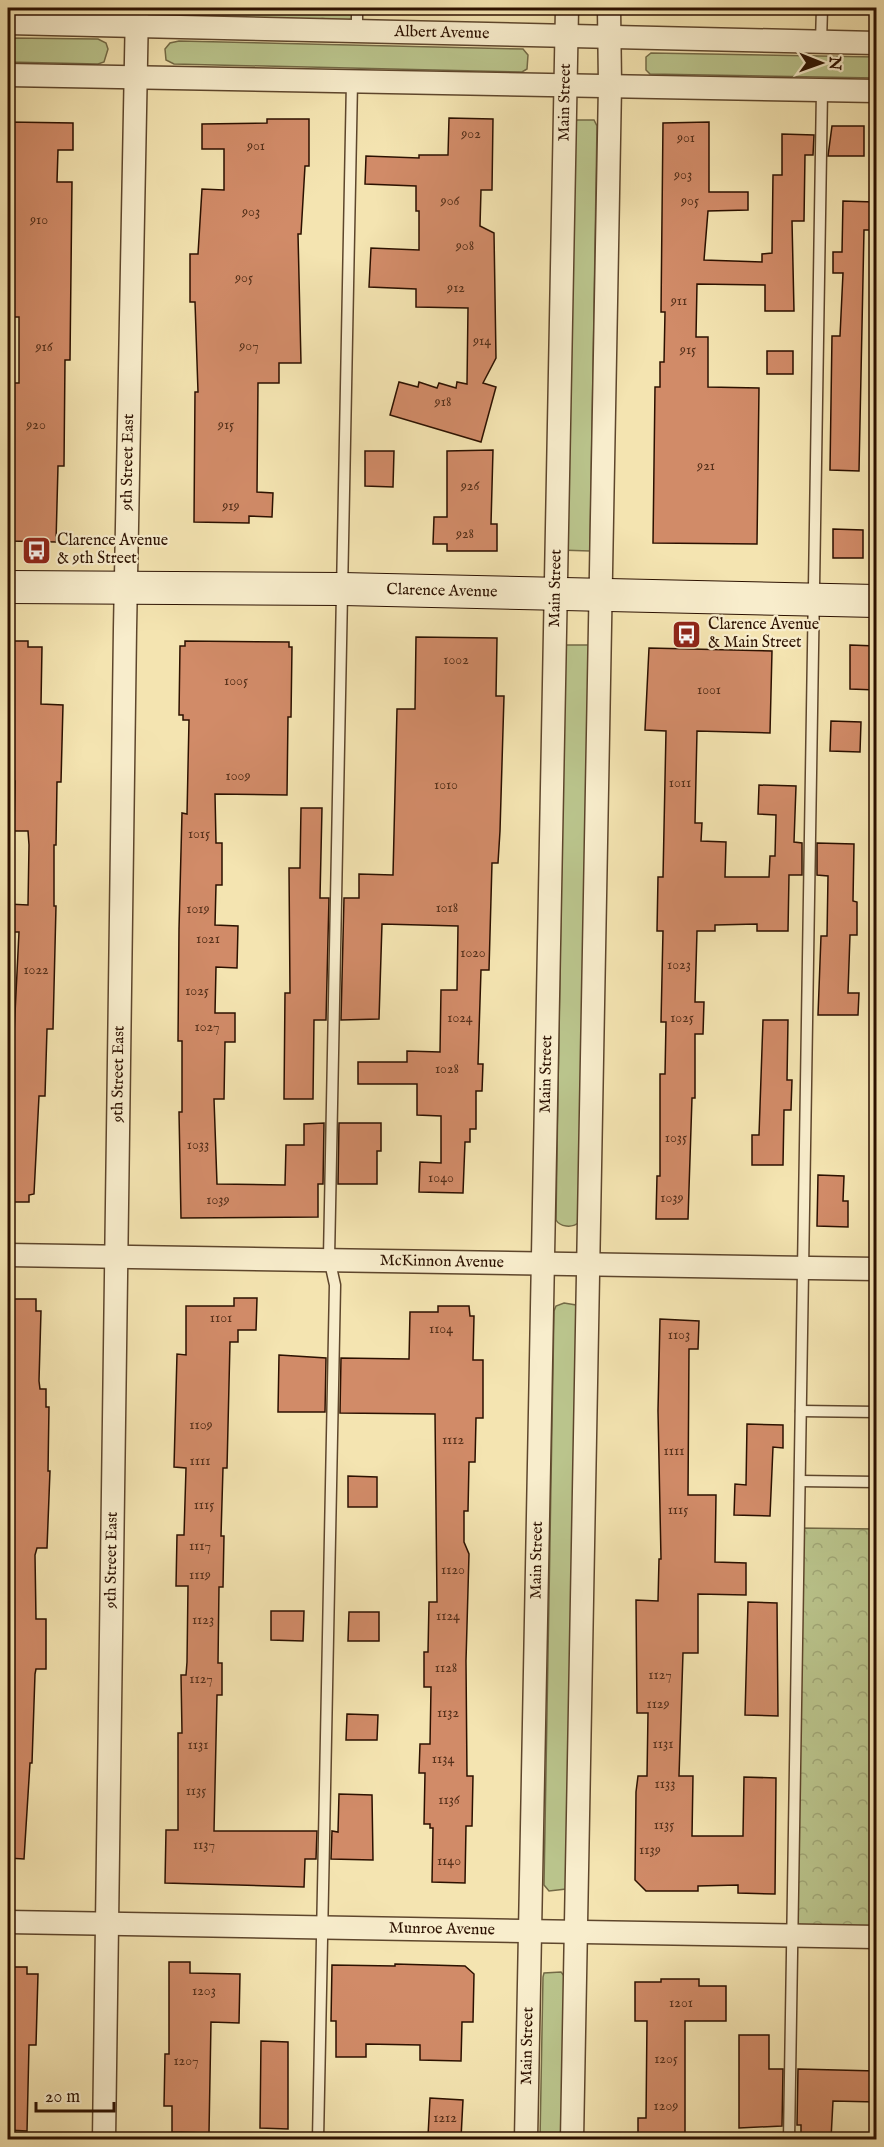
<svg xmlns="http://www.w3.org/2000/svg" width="884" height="2147" font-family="'IM FELL English',serif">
<defs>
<pattern id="forest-crowns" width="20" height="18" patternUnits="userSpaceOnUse" patternTransform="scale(1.5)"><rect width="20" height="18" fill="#bac48c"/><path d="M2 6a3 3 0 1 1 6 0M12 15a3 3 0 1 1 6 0" fill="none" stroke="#a0a777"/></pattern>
</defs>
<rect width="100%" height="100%" fill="#f4e4b1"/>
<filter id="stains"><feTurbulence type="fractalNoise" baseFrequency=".00333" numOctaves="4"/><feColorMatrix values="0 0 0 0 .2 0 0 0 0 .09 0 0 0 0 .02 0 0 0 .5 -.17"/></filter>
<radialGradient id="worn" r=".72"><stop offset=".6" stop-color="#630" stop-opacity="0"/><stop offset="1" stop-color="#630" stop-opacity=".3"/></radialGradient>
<g fill="#bac48c" stroke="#736a46" stroke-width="1.5">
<path d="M 8,38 L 98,39 L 106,43 L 108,49 L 104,62 L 98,64 L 8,62 Z"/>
<path d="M 179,41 L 523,49 L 528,55 L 527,69 L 522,72 L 174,64 L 166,60 L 165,49 L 170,43 Z"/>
<path d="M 651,53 L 876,57 L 876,78 L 650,74 L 646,70 L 646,57 Z"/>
<path d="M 577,120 L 594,120 L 597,126 L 590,551 L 559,550 L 573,125 Z"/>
<path d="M 565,645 L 592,645 L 578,1223 C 572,1228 560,1227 556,1220 Z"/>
<path d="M 564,1303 L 576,1305 L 578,1309 L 566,1889 L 549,1891 L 544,1885 L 554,1311 L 556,1306 Z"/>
<path d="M 561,1972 L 565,1977 L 562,2139 L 540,2140 L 543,1977 L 544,1973 Z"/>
</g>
<g fill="url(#forest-crowns)" stroke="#736a46" stroke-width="1.5">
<path d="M 137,8 L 357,8 L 357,33 L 137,26 Z"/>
<path d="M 799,1528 L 876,1529 L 876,1937 L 792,1935 Z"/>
</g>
<g fill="#d18b68" stroke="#2c1100" stroke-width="1.5">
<path d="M 449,118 L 493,119 L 492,190 L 481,190 L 480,226 L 494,233 L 496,358 L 483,383 L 496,387 L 481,442 L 390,415 L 399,382 L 418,387 L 419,382 L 437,388 L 439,383 L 456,388 L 457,382 L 467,384 L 468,308 L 416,307 L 416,289 L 369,287 L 371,248 L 419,250 L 419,211 L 416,211 L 416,186 L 365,184 L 366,156 L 419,158 L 419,155 L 448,155 Z"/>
<path d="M 267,119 L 309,119 L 309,166 L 305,166 L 301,234 L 298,234 L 301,363 L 279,363 L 279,383 L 258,383 L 257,492 L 273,493 L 272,517 L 249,516 L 249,523 L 194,522 L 195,392 L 198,392 L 195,302 L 190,302 L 190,254 L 198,254 L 202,189 L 224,190 L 224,149 L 202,149 L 202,124 L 267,123 Z"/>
<path d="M 8,122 L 73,123 L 73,150 L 58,150 L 57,182 L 72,182 L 70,360 L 65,360 L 64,466 L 58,466 L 56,542 L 8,541 L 8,383 L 19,383 L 19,317 L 8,317 Z"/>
<path d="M 709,122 L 709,192 L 748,192 L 748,210 L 708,211 L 704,260 L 762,262 L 762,254 L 772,253 L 773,175 L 782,175 L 782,134 L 814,135 L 813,155 L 805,155 L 804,221 L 792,221 L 794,311 L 765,311 L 765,285 L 697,284 L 696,337 L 708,337 L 708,387 L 759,388 L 757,544 L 653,543 L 655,387 L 660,387 L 660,362 L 664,362 L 665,312 L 661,312 L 663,123 Z"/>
<path d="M 832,126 L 864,126 L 864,156 L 828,156 Z"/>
<path d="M 843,201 L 874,202 L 873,230 L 864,230 L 859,471 L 830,470 L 832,336 L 840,336 L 843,273 L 833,273 L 833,252 L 842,252 Z"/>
<rect x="767" y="351" width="26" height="23"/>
<path d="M 493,450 L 491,524 L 497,524 L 497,551 L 447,551 L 447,544 L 433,544 L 434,517 L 447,517 L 447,451 Z"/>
<path d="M 365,451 L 394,451 L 393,487 L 365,486 Z"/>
<path d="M 833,529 L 863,530 L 863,558 L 833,558 Z"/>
<path d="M 416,637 L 497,638 L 496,696 L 504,696 L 500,831 L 498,863 L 492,863 L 489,970 L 481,970 L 478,1064 L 483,1064 L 482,1091 L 476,1091 L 476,1129 L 470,1129 L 470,1142 L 465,1142 L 463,1193 L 419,1192 L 420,1162 L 441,1163 L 441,1116 L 417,1115 L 417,1084 L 358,1084 L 358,1062 L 407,1062 L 407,1051 L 440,1052 L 441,990 L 457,990 L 458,926 L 382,924 L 379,1019 L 341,1020 L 344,898 L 359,898 L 359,874 L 393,875 L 397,709 L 415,709 Z"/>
<path d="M 8,641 L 28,641 L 28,647 L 42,647 L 41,704 L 63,705 L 61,782 L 57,782 L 56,845 L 54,845 L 54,906 L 56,906 L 53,1029 L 47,1029 L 45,1096 L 39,1096 L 34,1194 L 29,1195 L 29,1202 L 8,1202 L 9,1054 L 13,1054 L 19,932 L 8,932 L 8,904 L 28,905 L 29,845 L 28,831 L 14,831 L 15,781 L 8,781 Z"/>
<path d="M 185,641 L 289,642 L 289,647 L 292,647 L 291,717 L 288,717 L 287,795 L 215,794 L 216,843 L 222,843 L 222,885 L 216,885 L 215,925 L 238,926 L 237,968 L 216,967 L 215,1013 L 235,1013 L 235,1042 L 225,1042 L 224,1099 L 214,1099 L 217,1184 L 285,1185 L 286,1145 L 304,1145 L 304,1124 L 324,1123 L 323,1184 L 318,1184 L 318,1217 L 181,1218 L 179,1112 L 182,1112 L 182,1041 L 178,1041 L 179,929 L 182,813 L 187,814 L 189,720 L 183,720 L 183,715 L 179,715 L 180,646 L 185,646 Z"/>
<path d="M 850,645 L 876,646 L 876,690 L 850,689 Z"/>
<path d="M 649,648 L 772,651 L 770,733 L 697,731 L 695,823 L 702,823 L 701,841 L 726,842 L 725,877 L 769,877 L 770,856 L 775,856 L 776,815 L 758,814 L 759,785 L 796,786 L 794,842 L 802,843 L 802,875 L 789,875 L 788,931 L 757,931 L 757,924 L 715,925 L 715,931 L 697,931 L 695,1002 L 704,1002 L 703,1034 L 695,1034 L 695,1098 L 692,1098 L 688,1219 L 656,1219 L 657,1176 L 660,1176 L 660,1074 L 665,1074 L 666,1022 L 661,1022 L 663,931 L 657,931 L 658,877 L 663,877 L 666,731 L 645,730 Z"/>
<path d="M 831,721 L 861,722 L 860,752 L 830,751 Z"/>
<path d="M 301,808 L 322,808 L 320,898 L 329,898 L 326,1020 L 314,1020 L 313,1099 L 284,1099 L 285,993 L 290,993 L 289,868 L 300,868 Z"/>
<path d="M 817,843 L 854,844 L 853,901 L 857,902 L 857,935 L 850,935 L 848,993 L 859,993 L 858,1015 L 818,1015 L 821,936 L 827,936 L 828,876 L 817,875 Z"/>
<path d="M 763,1020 L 788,1020 L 787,1080 L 792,1080 L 791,1110 L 784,1110 L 783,1165 L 752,1165 L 752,1135 L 759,1135 Z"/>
<path d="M 339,1123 L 381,1123 L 381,1151 L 377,1151 L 377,1184 L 338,1184 Z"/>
<path d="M 818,1175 L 844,1176 L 843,1201 L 848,1201 L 848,1227 L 817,1226 Z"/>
<path d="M 234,1298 L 257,1298 L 256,1330 L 238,1330 L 238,1342 L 230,1342 L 227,1468 L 223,1468 L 221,1536 L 224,1536 L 223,1587 L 219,1587 L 218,1663 L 222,1663 L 222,1695 L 217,1695 L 214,1831 L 317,1831 L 316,1859 L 305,1859 L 304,1887 L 165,1883 L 166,1830 L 178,1830 L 178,1733 L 182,1733 L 181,1675 L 186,1675 L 187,1662 L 188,1586 L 176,1586 L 177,1535 L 184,1535 L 186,1468 L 174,1467 L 177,1354 L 186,1355 L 186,1306 L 234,1306 Z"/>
<path d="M 8,1299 L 36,1299 L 36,1311 L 41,1311 L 39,1381 L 40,1389 L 46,1389 L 46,1407 L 49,1407 L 48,1471 L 50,1471 L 47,1548 L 37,1548 L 35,1555 L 36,1619 L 46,1619 L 46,1669 L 36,1669 L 35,1674 L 32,1763 L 30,1763 L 24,1859 L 8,1858 Z"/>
<path d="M 438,1306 L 469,1306 L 470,1316 L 474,1316 L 473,1360 L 483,1360 L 483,1418 L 476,1418 L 475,1462 L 469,1462 L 468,1511 L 464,1511 L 464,1542 L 469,1554 L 466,1661 L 467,1776 L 473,1776 L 472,1826 L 466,1826 L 465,1883 L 432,1882 L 433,1828 L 430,1828 L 430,1824 L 424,1824 L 425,1773 L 419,1773 L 420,1744 L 430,1744 L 431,1687 L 424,1687 L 424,1652 L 428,1652 L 429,1602 L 437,1602 L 435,1414 L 340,1413 L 341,1358 L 409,1359 L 410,1312 L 438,1312 Z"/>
<path d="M 660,1319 L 699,1321 L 698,1349 L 689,1349 L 688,1495 L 716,1495 L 715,1562 L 746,1563 L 746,1595 L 698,1594 L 698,1653 L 683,1653 L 679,1776 L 693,1776 L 692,1836 L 743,1836 L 744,1777 L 776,1778 L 775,1894 L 738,1893 L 738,1885 L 698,1886 L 698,1891 L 646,1891 L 635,1880 L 636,1792 L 638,1776 L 647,1776 L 648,1713 L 637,1713 L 636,1600 L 658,1601 L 659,1559 L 661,1559 L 658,1411 Z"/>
<path d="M 279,1355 L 326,1358 L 325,1412 L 278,1412 Z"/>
<path d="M 747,1424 L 783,1425 L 783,1448 L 773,1447 L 770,1516 L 734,1515 L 735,1484 L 746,1485 Z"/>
<path d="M 348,1476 L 377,1477 L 377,1507 L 348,1507 Z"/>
<path d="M 748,1602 L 777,1603 L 778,1716 L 745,1715 Z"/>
<path d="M 271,1611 L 304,1611 L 303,1641 L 271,1640 Z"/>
<path d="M 349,1612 L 379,1612 L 379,1641 L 348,1641 Z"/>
<path d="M 347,1714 L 378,1715 L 377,1740 L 346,1740 Z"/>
<path d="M 339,1794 L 372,1795 L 373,1860 L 331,1859 L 332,1831 L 338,1832 Z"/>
<path d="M 169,1962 L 190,1962 L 190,1973 L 240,1974 L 239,2023 L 211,2022 L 209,2133 L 172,2132 L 172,2106 L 164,2106 L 165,2054 L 169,2054 Z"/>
<path d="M 395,1964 L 465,1966 L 474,1974 L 473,2022 L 462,2022 L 461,2061 L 420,2060 L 420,2045 L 366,2044 L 366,2057 L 336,2057 L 336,2021 L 331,2021 L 332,1965 L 395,1966 Z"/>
<path d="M 8,1967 L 27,1967 L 27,1974 L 38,1974 L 36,2045 L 29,2045 L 27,2131 L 8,2130 Z"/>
<path d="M 661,1979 L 699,1979 L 699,1986 L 726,1986 L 726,2021 L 685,2021 L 685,2139 L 638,2139 L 638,2118 L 646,2118 L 647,2021 L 635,2021 L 635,1982 L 661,1982 Z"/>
<path d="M 739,2035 L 769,2035 L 769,2069 L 783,2069 L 782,2126 L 739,2128 Z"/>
<path d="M 261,2041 L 288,2042 L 288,2129 L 260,2128 Z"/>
<path d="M 798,2069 L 876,2071 L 876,2102 L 833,2101 L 831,2139 L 801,2139 L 801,2125 L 797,2125 Z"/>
<path d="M 430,2098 L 463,2100 L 461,2138 L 428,2136 Z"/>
</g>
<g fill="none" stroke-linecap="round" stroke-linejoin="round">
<defs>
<g id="lane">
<path d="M 357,32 L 357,8"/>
<path d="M 821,42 L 822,8"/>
<path d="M 801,1411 L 876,1412"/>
<path d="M 800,1481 L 876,1482"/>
<path d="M 318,2140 L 335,1285 L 329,1258 L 352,81"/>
<path d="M 789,2140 L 822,90"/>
</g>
<g id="street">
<path id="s1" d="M 8,23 L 876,43"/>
<path d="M 8,75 L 876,91"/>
<path id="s2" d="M 8,1255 L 876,1269"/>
<path id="s3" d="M 8,1922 L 876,1937"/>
<path id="s4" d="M 104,2140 L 125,629 L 137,8"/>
<path id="s5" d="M 526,2140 L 567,8"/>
<path d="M 572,2140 L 610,85 L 609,8"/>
</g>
<g id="secondary">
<path id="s6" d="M 8,587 L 342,589 L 876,601"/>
</g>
</defs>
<use href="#lane" stroke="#5e462c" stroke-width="13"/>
<use href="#street" stroke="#5e462c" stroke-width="25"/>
<use href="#secondary" stroke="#2c1100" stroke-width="34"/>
<use href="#lane" stroke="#f8edcc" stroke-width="10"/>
<use href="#street" stroke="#f8edcc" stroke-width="22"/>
<use href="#secondary" stroke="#f8edcc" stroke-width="32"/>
</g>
<defs>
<symbol id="bus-square" viewBox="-11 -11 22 22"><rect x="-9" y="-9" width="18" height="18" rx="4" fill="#8f2418" stroke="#f8edcc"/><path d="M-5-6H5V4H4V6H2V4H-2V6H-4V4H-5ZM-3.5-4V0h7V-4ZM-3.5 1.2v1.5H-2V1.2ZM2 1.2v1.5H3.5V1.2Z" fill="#fff"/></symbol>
</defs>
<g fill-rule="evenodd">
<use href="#bus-square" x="20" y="534" width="33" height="33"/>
<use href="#bus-square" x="670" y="618" width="33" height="33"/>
</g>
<g text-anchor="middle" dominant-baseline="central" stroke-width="4.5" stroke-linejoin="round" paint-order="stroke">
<g font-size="14" fill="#55301a">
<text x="471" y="134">902</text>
<text x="686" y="138">901</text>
<text x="256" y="146">901</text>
<text x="683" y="175">903</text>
<text x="450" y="201">906</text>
<text x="690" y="201">905</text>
<text x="251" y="212">903</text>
<text x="39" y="220">910</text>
<text x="465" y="246">908</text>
<text x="244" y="278">905</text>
<text x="456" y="288">912</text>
<text x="679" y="301">911</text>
<text x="482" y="341">914</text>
<text x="249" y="346">907</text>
<text x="44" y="347">916</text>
<text x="688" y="350">915</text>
<text x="443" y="402">918</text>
<text x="36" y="425">920</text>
<text x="226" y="425">915</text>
<text x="706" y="466">921</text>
<text x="470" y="486">926</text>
<text x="231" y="506">919</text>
<text x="465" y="534">928</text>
<text x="456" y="660">1002</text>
<text x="236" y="681">1005</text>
<text x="709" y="690">1001</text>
<text x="238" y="776">1009</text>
<text x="680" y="783">1011</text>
<text x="446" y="785">1010</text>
<text x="199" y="834">1015</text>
<text x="447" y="908">1018</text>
<text x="198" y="909">1019</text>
<text x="208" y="939">1021</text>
<text x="473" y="953">1020</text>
<text x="679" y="965">1023</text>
<text x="36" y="970">1022</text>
<text x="197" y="991">1025</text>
<text x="460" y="1018">1024</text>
<text x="682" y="1018">1025</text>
<text x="207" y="1027">1027</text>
<text x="447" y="1069">1028</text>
<text x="676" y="1138">1035</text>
<text x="198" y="1145">1033</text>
<text x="441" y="1178">1040</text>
<text x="672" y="1198">1039</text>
<text x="218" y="1200">1039</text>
<text x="221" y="1318">1101</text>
<text x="441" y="1329">1104</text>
<text x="679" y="1335">1103</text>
<text x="201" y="1425">1109</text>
<text x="453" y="1440">1112</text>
<text x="674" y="1451">1111</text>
<text x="200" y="1461">1111</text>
<text x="204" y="1505">1115</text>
<text x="678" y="1510">1115</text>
<text x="200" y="1546">1117</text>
<text x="453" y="1570">1120</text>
<text x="200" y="1575">1119</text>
<text x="448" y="1616">1124</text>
<text x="203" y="1620">1123</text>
<text x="446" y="1668">1128</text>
<text x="660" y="1675">1127</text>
<text x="201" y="1679">1127</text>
<text x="658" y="1704">1129</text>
<text x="448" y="1713">1132</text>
<text x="663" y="1744">1131</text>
<text x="198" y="1745">1131</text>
<text x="443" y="1759">1134</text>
<text x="665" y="1784">1133</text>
<text x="196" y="1791">1135</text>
<text x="449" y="1800">1136</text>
<text x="664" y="1825">1135</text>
<text x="204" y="1845">1137</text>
<text x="650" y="1850">1139</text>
<text x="449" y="1861">1140</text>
<text x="204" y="1991">1203</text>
<text x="681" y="2003">1201</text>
<text x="666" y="2059">1205</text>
<text x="186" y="2061">1207</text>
<text x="666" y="2106">1209</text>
<text x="445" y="2118">1212</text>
</g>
<g font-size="16" fill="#2c1100" stroke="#f8edcc">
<text stroke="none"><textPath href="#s1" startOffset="434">Albert Avenue</textPath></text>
<text stroke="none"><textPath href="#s5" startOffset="2038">Main Street</textPath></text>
<text stroke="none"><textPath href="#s4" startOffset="1678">9th Street East</textPath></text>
<text stroke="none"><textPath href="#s5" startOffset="1552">Main Street</textPath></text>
<text stroke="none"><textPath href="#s6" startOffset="434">Clarence Avenue</textPath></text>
<text stroke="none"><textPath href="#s4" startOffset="1066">9th Street East</textPath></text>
<text stroke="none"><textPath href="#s5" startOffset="1066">Main Street</textPath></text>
<text stroke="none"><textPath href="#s2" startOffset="434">McKinnon Avenue</textPath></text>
<text stroke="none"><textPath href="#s4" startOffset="580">9th Street East</textPath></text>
<text stroke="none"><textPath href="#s5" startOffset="580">Main Street</textPath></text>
<text stroke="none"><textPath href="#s3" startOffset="434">Munroe Avenue</textPath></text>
<text stroke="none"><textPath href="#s5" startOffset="94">Main Street</textPath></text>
</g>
<g font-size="16" fill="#2c1100" stroke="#f8edcc" text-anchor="start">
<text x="57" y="541">Clarence Avenue<tspan x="57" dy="18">&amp; 9th Street</tspan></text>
<text x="708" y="625">Clarence Avenue<tspan x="708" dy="18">&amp; Main Street</tspan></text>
</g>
</g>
<rect width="884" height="2147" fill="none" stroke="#f4e4b1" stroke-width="30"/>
<rect x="9" y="9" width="866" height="2129" fill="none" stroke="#2c1100" stroke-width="3"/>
<rect x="15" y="15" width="854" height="2117" fill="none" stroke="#2c1100" stroke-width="1.5"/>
<g transform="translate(821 63) rotate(91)" stroke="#f8edcc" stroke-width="4.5" paint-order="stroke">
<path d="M0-4.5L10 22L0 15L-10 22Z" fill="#2c1100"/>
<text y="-9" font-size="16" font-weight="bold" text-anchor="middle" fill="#2c1100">N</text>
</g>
<path d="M36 2102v9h78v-9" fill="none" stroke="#2c1100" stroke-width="3"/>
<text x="45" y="2102" font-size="18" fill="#2c1100" stroke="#f8edcc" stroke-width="4.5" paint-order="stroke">20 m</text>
<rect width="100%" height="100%" filter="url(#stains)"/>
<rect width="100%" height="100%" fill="url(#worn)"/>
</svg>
